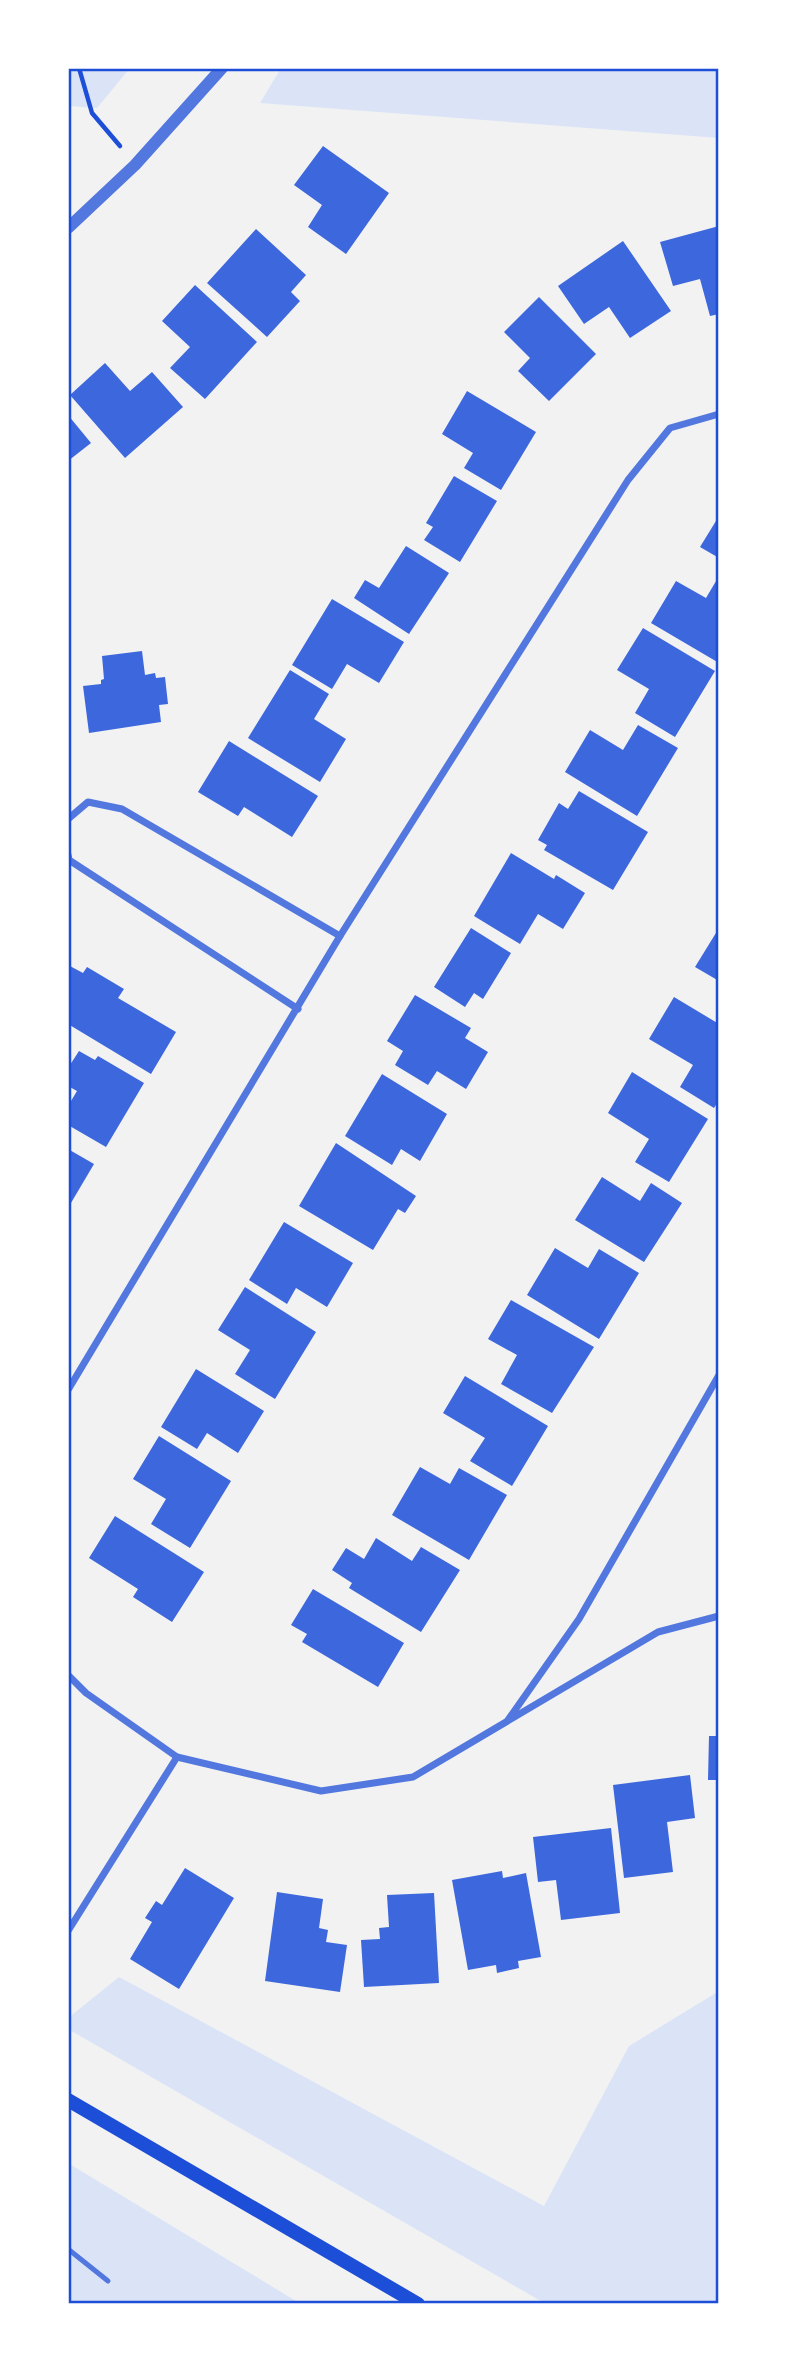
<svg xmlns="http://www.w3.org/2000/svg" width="787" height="2372" font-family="Signika,sans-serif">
<rect width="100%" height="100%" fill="#f2f2f2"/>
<g fill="#dbe4f7">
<path d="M 68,68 L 130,68 L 97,108 L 68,106 Z"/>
<path d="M 281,68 L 719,68 L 719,138 L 260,103 Z"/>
<path d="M 119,1977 L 544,2206 L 629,2046 L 719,1991 L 719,2304 L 546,2304 L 68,2029 L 68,2018 Z"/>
<path d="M 68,2163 L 301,2304 L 68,2304 Z"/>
</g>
<g fill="#3d67dc">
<path d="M 323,146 L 389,193 L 346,254 L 308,227 L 322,205 L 294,185 Z"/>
<path d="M 719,226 L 719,314 L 710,316 L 700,279 L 673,286 L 660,242 Z"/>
<path d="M 256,229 L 306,275 L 291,292 L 300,301 L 267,337 L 207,283 Z"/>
<path d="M 623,241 L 671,311 L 630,338 L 609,307 L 584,324 L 558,286 Z"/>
<path d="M 195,285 L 257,342 L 205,399 L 170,368 L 190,347 L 162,321 Z"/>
<path d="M 539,297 L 596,354 L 549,401 L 518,371 L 530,358 L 504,332 Z"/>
<path d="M 105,363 L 130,391 L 152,372 L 183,407 L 125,458 L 70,395 Z"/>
<path d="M 467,391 L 536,432 L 501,490 L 464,468 L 473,453 L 442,434 Z"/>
<path d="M 68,415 L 91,443 L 68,461 Z"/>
<path d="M 454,476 L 497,501 L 460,562 L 424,540 L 433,527 L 426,523 Z"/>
<path d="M 719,516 L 719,558 L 700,547 Z"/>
<path d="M 406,546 L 449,573 L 409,634 L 354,598 L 365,580 L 379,588 Z"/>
<path d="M 719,576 L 719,663 L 651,623 L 676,581 L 706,598 Z"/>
<path d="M 332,599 L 404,642 L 379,683 L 347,664 L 332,689 L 292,665 Z"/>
<path d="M 643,628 L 715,671 L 675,737 L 635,713 L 649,689 L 617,670 Z"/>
<path d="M 142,651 L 145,675 L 155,673 L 156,678 L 165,677 L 168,704 L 159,705 L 161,722 L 89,733 L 83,686 L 101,684 L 101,680 L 104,679 L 102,656 Z"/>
<path d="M 290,670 L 329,694 L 314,719 L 346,739 L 320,782 L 248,738 Z"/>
<path d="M 638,725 L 678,748 L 637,816 L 565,772 L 590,730 L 623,750 Z"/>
<path d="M 229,741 L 318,796 L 292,837 L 244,807 L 238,816 L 198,792 Z"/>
<path d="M 579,791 L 648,832 L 613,890 L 544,850 L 547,845 L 538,840 L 559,803 L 568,809 Z"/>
<path d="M 511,853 L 554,879 L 556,875 L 585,893 L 563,929 L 538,914 L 520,944 L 474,916 Z"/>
<path d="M 471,928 L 511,953 L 483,999 L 474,993 L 465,1007 L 434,987 Z"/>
<path d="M 719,928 L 719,981 L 695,967 Z"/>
<path d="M 68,965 L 83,973 L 87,967 L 124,989 L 118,998 L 176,1032 L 151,1074 L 68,1024 Z"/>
<path d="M 415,995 L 471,1028 L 465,1038 L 488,1052 L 466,1089 L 437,1071 L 428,1085 L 395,1065 L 403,1051 L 387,1041 Z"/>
<path d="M 674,997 L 719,1024 L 719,1100 L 714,1108 L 680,1087 L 693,1065 L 649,1039 Z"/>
<path d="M 79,1051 L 95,1060 L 98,1056 L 144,1083 L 106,1147 L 68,1125 L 68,1106 L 77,1091 L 68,1086 L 68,1068 Z"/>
<path d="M 632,1072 L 708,1119 L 669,1182 L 635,1162 L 649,1139 L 608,1113 Z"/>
<path d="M 382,1074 L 447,1114 L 420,1161 L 401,1149 L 392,1165 L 345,1136 Z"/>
<path d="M 336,1143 L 416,1196 L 405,1213 L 398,1209 L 373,1250 L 299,1206 Z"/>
<path d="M 68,1149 L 94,1164 L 68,1208 Z"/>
<path d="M 602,1177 L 640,1201 L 651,1183 L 682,1203 L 644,1262 L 575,1220 Z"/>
<path d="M 284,1222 L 353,1263 L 327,1307 L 296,1288 L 287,1304 L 249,1280 Z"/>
<path d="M 555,1248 L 588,1268 L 599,1249 L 639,1273 L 599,1339 L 527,1295 Z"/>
<path d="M 245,1287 L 316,1332 L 275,1399 L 235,1374 L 250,1350 L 218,1330 Z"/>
<path d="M 511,1300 L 594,1347 L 552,1413 L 501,1384 L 517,1355 L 488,1339 Z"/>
<path d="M 196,1369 L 264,1411 L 238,1453 L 207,1433 L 197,1449 L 161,1427 Z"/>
<path d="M 465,1376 L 548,1426 L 512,1486 L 470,1461 L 485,1438 L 443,1413 Z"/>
<path d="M 159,1436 L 231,1481 L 190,1548 L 151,1524 L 166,1499 L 133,1479 Z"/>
<path d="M 420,1467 L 450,1484 L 459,1468 L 507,1495 L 469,1560 L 392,1515 Z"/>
<path d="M 115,1516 L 204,1572 L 172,1622 L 133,1597 L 138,1589 L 89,1558 Z"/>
<path d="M 376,1538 L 412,1561 L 421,1547 L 460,1570 L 421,1632 L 349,1588 L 352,1583 L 332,1570 L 346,1548 L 364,1559 Z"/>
<path d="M 313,1589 L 404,1643 L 378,1687 L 302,1642 L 307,1634 L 291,1625 Z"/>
<path d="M 709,1736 L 719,1736 L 719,1780 L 708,1780 Z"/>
<path d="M 690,1775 L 695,1818 L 667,1822 L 673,1872 L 624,1878 L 613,1785 Z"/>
<path d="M 611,1828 L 620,1913 L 561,1920 L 556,1880 L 538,1882 L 533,1837 Z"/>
<path d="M 185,1868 L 234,1898 L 179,1989 L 130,1959 L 152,1922 L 145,1918 L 156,1901 L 162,1905 Z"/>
<path d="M 502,1871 L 503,1878 L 526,1873 L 541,1957 L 518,1961 L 519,1968 L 497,1973 L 496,1965 L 468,1970 L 452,1880 Z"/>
<path d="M 277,1892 L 323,1899 L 319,1928 L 328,1930 L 326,1942 L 347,1945 L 340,1992 L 265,1981 Z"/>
<path d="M 434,1893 L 439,1983 L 364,1987 L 361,1940 L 380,1939 L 379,1928 L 389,1927 L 387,1895 Z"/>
</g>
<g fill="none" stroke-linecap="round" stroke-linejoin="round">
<path stroke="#1d4ed8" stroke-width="4.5" d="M 79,68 L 92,113 L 120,146"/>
<path stroke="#5277de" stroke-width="5" d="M 68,2249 L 108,2281"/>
<g stroke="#5277de" stroke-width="7">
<path d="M 68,819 L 88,802 L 122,809 L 340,936"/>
<path d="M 68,855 L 69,860 L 298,1009"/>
<path d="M 68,1390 L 340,936 L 628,480 L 670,428 L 719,414"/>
<path d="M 68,1675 L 86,1693 L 177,1757 L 321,1791 L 413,1777 L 658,1632 L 719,1616"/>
<path d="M 508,1720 L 579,1619 L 719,1375"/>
<path d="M 68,1931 L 177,1757"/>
</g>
<path stroke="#5277de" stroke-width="12" d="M 68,228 L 135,165 L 222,68"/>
<path stroke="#1d4ed8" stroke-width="14" d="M 68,2100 L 418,2304"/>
</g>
<rect width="787" height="2372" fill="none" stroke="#ffffff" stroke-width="140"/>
<rect x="70" y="70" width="647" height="2232" fill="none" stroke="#1d4ed8" stroke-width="2.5"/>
</svg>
